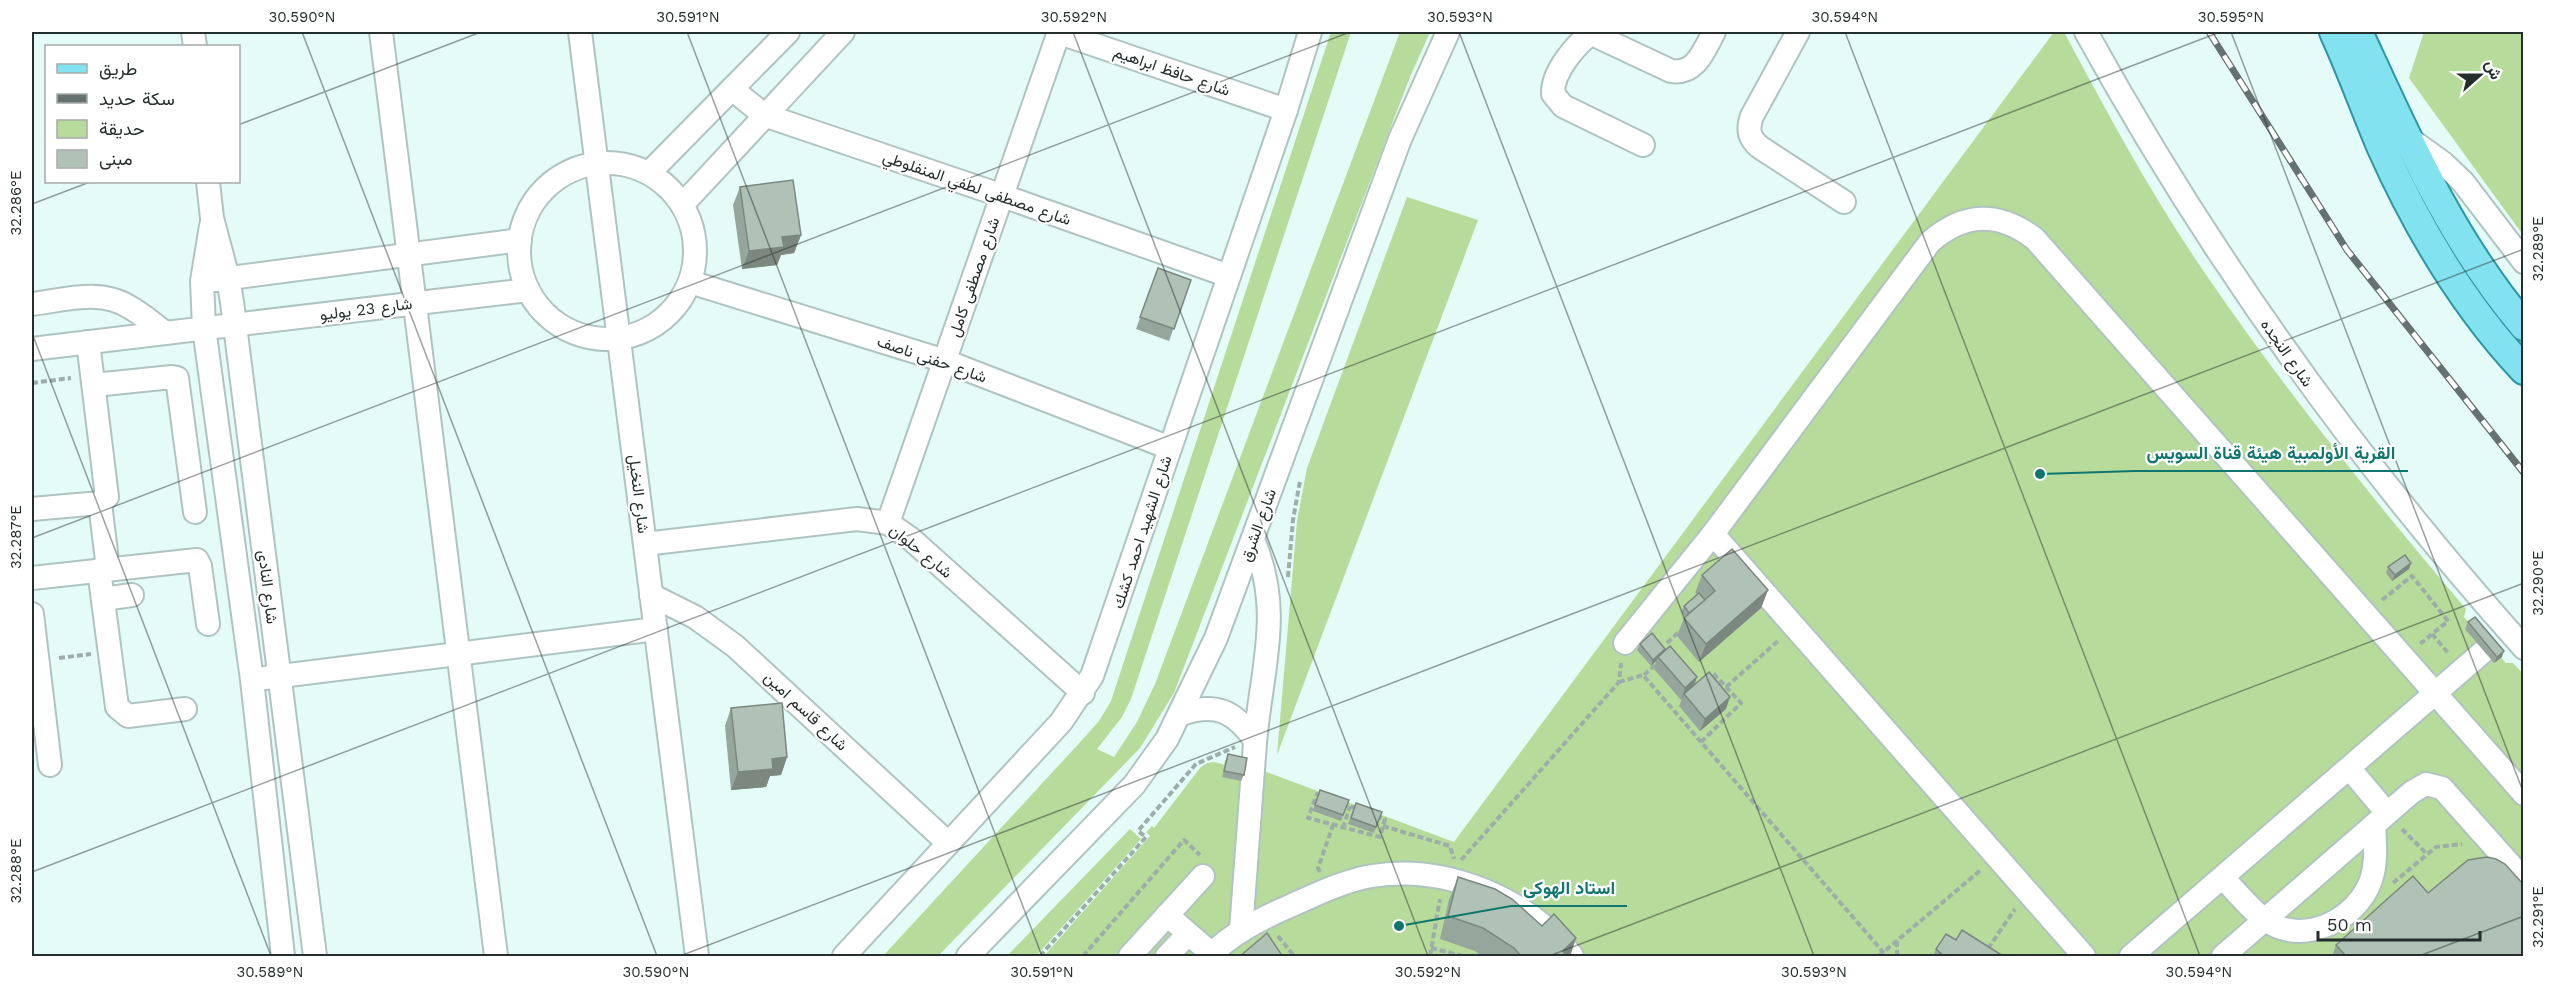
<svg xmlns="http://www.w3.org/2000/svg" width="2555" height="988" font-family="'Work Sans',Vazirmatn,sans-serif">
<rect width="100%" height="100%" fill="#e4fbf7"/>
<g fill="#b7db9a">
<path d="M 1331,32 L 1351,32 L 1131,699 L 1122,717 L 1097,749 L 1114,757 L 1137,722 L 1155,684 L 1400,32 L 1430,32 L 1410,77 L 1174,693 L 1140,748 L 938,956 L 883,956 L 1083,739 L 1099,721 L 1111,701 Z"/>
<path d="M 2054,32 L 2064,32 C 2109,116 2154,200 2209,279 C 2288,394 2376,503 2466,609 L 2464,617 L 2506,663 L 2513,663 L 2523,674 L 2523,956 L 1044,956 L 1150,836 L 1146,832 L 1152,826 L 1154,828 L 1200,768 C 1207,761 1215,761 1224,765 L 1225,760 L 1245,764 L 1454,842 Z"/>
<path d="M 2424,32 L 2523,32 L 2523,235 L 2409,78 Z"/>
<path d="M 1407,197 L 1478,220 L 1277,755 L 1297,521 L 1307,468 Z"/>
<path d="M 1130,829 L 1141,839 L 1036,956 L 1007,956 Z"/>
</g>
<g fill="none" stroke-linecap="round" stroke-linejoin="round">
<defs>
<g id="minor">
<path d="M 193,32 L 195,46"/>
<path d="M 381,32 L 496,956"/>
<path d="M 580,32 L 697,956"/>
<path d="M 1057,32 L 1286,110"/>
<path d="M 1593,32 C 1576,44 1552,72 1553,94 L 1563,106 L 1643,145"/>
<path d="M 1798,32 L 1752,116 C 1747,129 1749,139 1761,148 L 1844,202"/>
<path d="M 2086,32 C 2209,255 2354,458 2524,648"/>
<path d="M 1590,33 L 1671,71 C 1696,75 1704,50 1714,32"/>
<path d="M 732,89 L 764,115 L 1003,196 L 1229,276"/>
<path d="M 2407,137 L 2443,163 L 2463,182 L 2524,262"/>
<circle cx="607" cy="251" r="88"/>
<path d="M 649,173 L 788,32"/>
<path d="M 208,182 L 212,218 L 228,278 L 232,302 L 315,956"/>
<path d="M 682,205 L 843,32"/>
<path d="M 211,226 L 202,281 L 204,328 L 252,680 L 283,956"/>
<path d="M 215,280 L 520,240"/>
<path d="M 690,282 L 945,361 L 1170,448"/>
<path d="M 32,304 C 65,300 101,288 131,308 C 143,315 154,324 165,333 L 32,349"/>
<path d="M 165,333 L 528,290"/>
<path d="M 94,385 L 172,377 L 177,378 L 195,512"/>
<path d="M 100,503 L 108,569"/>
<path d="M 32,509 L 100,503 L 107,497 L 88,342"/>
<path d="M 888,523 L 1059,32"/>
<path d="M 1713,534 L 2084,956"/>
<path d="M 645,544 L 857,519 L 888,523 L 911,539 L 1083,693"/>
<path d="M 99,570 L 117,707 L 128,716 L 185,709"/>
<path d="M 32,578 L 197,560 L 200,566 L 208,624"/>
<path d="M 651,595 L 695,617 L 735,646 L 948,843"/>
<path d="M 103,599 L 132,595"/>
<path d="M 32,614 L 50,765"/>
<path d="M 1625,643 L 1713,534 L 1930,242 C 1964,212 1999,211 2035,239 L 2524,794"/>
<path d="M 265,678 L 656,629"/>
<path d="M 1181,714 C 1216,702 1234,711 1255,740"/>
<path d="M 2350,769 L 2387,813"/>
<path d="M 2223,878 C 2236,891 2250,909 2265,920 C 2303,947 2357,920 2371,880 C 2377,862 2375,844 2374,825"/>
<path d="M 1167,915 L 1212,954"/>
<path d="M 1241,930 C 1246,868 1250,805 1255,743 C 1261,670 1284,611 1253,540"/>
<path d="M 844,956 L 1061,722 L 1092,676 L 1286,110 L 1310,32"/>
<path d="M 968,956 L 1134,785 L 1167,739 L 1216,638 L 1400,139 L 1448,32"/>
<path d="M 1130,956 L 1203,876"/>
<path d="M 1167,956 L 1188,934"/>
<path d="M 1209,956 C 1233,933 1260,919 1290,906 C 1317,894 1343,881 1372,876 C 1445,864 1528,898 1572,956"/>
<path d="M 2131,956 L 2484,651"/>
<path d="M 2223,956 L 2412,792 L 2426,784 L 2442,788 L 2524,880"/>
</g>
<g id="major">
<path d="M 2334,32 C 2351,69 2365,108 2381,146 C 2417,227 2463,305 2524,370"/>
<path d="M 2358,32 C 2406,136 2449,237 2524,326"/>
</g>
</defs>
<use href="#minor" stroke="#afc4c0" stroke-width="26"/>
<use href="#major" stroke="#2d96a5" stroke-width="32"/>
<g stroke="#9cadaa" stroke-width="4" stroke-dasharray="6 3" stroke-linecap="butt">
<path d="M 32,383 L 71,378"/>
<path d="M 1288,577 L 1293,520 L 1300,481"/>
<path d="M 2382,600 L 2412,576 L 2448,621 L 2420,644"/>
<path d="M 2432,634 L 2449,654"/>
<path d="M 1667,643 L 1680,631"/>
<path d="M 59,658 L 91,654"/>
<path d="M 1644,675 L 1659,662"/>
<path d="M 1619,682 L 1643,675 L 1884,953"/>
<path d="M 1726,687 L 1778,641"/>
<path d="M 1701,742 L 1741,703 L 1713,673 L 1709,677"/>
<path d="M 1317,794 L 1385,819 L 1380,837 L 1308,818 Z"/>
<path d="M 1383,826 L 1450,846 L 1454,859"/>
<path d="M 1343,828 L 1350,806"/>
<path d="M 2402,829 L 2427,854"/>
<path d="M 1461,860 L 1619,682 L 1621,663"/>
<path d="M 1320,872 L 1318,868 L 1333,825"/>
<path d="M 2393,883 L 2436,847 L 2462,844"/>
<path d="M 1278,936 L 1294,956"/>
<path d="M 1431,948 L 1462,956"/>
<path d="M 1040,956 L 1146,837 L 1138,831 L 1196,764 L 1235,747"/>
<path d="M 1083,956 L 1184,840 L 1200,855"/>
<path d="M 1430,956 L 1440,899"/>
<path d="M 1879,956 L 1982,869"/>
<path d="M 1897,956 L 1897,941"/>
<path d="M 1983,956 L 2015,909"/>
</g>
<use href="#minor" stroke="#fff" stroke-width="22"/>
<use href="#major" stroke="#83e2ef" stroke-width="28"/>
<defs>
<path id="rail" d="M 2209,32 L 2347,250 L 2524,473"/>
</defs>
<use href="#rail" stroke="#657270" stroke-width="7"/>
<use href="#rail" stroke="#fff" stroke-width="4.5" stroke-dasharray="14" stroke-linecap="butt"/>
</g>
<g fill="#97a69d">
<path d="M 740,187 L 801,235 L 794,253 L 781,255 L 777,265 L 742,269 L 733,205 Z"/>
<path d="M 1158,268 L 1191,280 L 1169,341 L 1136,329 Z"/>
<path d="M 2411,563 L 2409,569 L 2392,581 L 2386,573 L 2388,567 Z"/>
<path d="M 1702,575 L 1768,590 L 1761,608 L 1699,662 L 1677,636 L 1684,618 L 1685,616 L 1681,612 L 1684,606 L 1697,594 L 1695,593 Z"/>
<path d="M 2468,622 L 2502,657 L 2494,663 L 2465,629 Z"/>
<path d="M 1640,644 L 1665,649 L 1695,685 L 1726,709 L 1700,731 L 1679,706 L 1682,699 L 1681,700 L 1654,669 L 1656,661 L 1651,666 L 1637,650 Z"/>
<path d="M 731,708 L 787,757 L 781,775 L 770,776 L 766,787 L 731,790 L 725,726 Z"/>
<path d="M 1228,754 L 1244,775 L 1241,781 L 1222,777 Z"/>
<path d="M 1320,790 L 1349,800 L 1341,821 L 1313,811 Z"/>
<path d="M 1356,803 L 1382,812 L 1374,833 L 1348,824 Z"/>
<path d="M 1458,877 L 1570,957 L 1483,957 L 1475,951 L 1440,939 L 1449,900 Z"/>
<path d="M 2428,893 L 2523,957 L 2332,957 L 2336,945 Z"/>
<path d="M 1956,940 L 2002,957 L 1933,957 L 1936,949 Z"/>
</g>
<g fill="#7b877f">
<path d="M 801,235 L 794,253 L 781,255 L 777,265 L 742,269 L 749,251 L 782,237 Z"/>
<path d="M 2411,563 L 2409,569 L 2392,581 L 2395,575 Z"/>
<path d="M 1768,590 L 1761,608 L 1699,662 L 1706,644 Z"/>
<path d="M 1665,649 L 1658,657 L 1656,661 L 1651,666 L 1653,660 Z"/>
<path d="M 2504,651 L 2502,657 L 2494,663 L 2497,657 Z"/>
<path d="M 1697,677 L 1693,689 L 1684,694 L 1681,700 L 1685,688 Z"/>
<path d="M 1730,697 L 1726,709 L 1700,731 L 1705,719 Z"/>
<path d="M 787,757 L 781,775 L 770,776 L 766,787 L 731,790 L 738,772 L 772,759 Z"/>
<path d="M 1576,938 L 1570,957 L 1560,957 L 1563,951 Z"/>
</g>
<g fill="#b0c1b6" stroke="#7b877f" stroke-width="1.5">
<path d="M 793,180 L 801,235 L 782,237 L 784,247 L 749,251 L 740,187 Z"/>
<path d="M 1158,268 L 1191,280 L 1174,329 L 1140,317 Z"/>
<path d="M 1732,549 L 1768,590 L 1706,644 L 1684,618 L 1715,591 L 1702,575 Z"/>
<path d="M 2405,555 L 2411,563 L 2395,575 L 2388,567 Z"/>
<path d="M 1699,593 L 1705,600 L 1689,613 L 1684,606 Z"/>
<path d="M 2475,617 L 2504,651 L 2497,657 L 2468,622 Z"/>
<path d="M 1652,633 L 1665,649 L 1653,660 L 1640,644 Z"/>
<path d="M 1670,646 L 1697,677 L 1685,688 L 1658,657 Z"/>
<path d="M 1709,672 L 1730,697 L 1705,719 L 1684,694 Z"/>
<path d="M 782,703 L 787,757 L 772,759 L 773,769 L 738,772 L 731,708 Z"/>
<path d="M 1228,754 L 1247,758 L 1244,775 L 1224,771 Z"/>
<path d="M 1320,790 L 1349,800 L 1343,815 L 1315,805 Z"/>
<path d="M 1356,803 L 1382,812 L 1376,827 L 1351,818 Z"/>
<path d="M 2487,857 L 2496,859 L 2505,864 L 2523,884 L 2523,957 L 2347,957 L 2336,945 L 2413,876 L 2428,893 L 2468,860 Z"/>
<path d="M 1458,877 L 1495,889 L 1512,899 L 1542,926 L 1554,914 L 1576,938 L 1563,951 L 1566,957 L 1522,957 L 1514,948 L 1483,928 L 1448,916 Z"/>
<path d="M 1962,930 L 2003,956 L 2002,957 L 1945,957 L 1936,949 L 1946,934 L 1956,940 Z"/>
<path d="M 1267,933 L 1283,957 L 1239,957 Z"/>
</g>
<path fill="none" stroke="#262e2d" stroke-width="1.5" stroke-opacity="0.45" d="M 302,32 L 657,956M 687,32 L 1042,956M 1073,32 L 1428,956M 1459,32 L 1814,956M 1845,32 L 2200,956M 2231,32 L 2524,794M 238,125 L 481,32M 32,204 L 90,182M 32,333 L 271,956M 32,538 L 1350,32M 32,872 L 2220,32M 680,956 L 2524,249M 1549,956 L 2524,583M 2419,956 L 2524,916"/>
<g text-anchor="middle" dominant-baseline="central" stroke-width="4.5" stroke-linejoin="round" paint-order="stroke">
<g font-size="16" fill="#262e2d" stroke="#fff">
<text transform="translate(1172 71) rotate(19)">شارع حافظ ابراهيم</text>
<text transform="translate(977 188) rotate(19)">شارع مصطفى لطفي المنفلوطي</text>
<text transform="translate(974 277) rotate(-71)">شارع مصطفى كامل</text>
<text transform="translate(366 309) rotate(-7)">شارع 23 يوليو</text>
<text transform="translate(2287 353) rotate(55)">شارع النجده</text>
<text transform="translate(932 359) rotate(19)">شارع حفنى ناصف</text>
<text transform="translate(639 494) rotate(83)">شارع النخيل</text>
<text transform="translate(1258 525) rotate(-70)">شارع الشرق</text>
<text transform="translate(1142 532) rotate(-72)">شارع الشهيد احمد كشك</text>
<text transform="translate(921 551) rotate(39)">شارع حلوان</text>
<text transform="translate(268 587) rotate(83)">شارع النادى</text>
<text transform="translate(806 711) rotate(43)">شارع قاسم امين</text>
</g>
</g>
<path fill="none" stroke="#0f766e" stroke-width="2" d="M2040 474L2135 471H2408M1399 926L1511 906H1627"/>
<g fill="#0f766e" stroke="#fff" stroke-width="2">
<circle cx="2040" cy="474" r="6"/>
<circle cx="1399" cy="926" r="6"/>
</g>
<g font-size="18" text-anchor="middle" font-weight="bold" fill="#0f766e" stroke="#fff" stroke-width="4.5" stroke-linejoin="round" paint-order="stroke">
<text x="2271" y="459">القرية الأولمبية هيئة قناة السويس</text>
<text x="1569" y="894">استاد الهوكى</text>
</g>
<rect width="2555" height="988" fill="none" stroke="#ffffff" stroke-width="66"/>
<rect x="45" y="45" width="195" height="138" fill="#ffffff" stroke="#a8abab" stroke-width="1.5"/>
<rect x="57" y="64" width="30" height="9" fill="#83e2ef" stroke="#a8abab" stroke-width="1.5"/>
<text x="99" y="75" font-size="18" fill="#262e2d">طريق</text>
<rect x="57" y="94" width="30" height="9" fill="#657270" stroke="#a8abab" stroke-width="1.5"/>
<text x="99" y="105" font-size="18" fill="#262e2d">سكة حديد</text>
<rect x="57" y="120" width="30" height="18" fill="#b7db9a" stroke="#a8abab" stroke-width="1.5"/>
<text x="99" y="135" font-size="18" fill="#262e2d">حديقة</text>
<rect x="57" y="150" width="30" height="18" fill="#b0c1b6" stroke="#a8abab" stroke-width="1.5"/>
<text x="99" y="165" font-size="18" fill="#262e2d">مبنى</text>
<g transform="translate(2480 75) rotate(69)" stroke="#ffffff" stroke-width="4.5" paint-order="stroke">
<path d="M0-4.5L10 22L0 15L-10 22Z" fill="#262e2d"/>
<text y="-9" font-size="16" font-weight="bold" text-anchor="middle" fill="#262e2d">ش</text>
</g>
<path d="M2318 931v9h162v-9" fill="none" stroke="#262e2d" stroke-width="3"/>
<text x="2327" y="931" font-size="18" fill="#262e2d" stroke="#ffffff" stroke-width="4.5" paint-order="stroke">50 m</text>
<rect x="33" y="33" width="2489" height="922" fill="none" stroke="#262e2d" stroke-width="2"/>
<g font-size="15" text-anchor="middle" fill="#262e2d">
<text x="302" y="22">30.590°N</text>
<text x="688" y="22">30.591°N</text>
<text x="1074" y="22">30.592°N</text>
<text x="1460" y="22">30.593°N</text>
<text x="1845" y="22">30.594°N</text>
<text x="2231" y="22">30.595°N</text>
<text transform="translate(16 203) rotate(-90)" y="5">32.286°E</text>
<text transform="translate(2538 249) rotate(-90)" y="5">32.289°E</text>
<text transform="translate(16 537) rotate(-90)" y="5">32.287°E</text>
<text transform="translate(2538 583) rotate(-90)" y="5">32.290°E</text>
<text transform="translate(16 871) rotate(-90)" y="5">32.288°E</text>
<text transform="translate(2538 917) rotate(-90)" y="5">32.291°E</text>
<text x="270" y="977">30.589°N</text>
<text x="656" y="977">30.590°N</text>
<text x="1042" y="977">30.591°N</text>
<text x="1428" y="977">30.592°N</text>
<text x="1814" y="977">30.593°N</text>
<text x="2199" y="977">30.594°N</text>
</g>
</svg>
